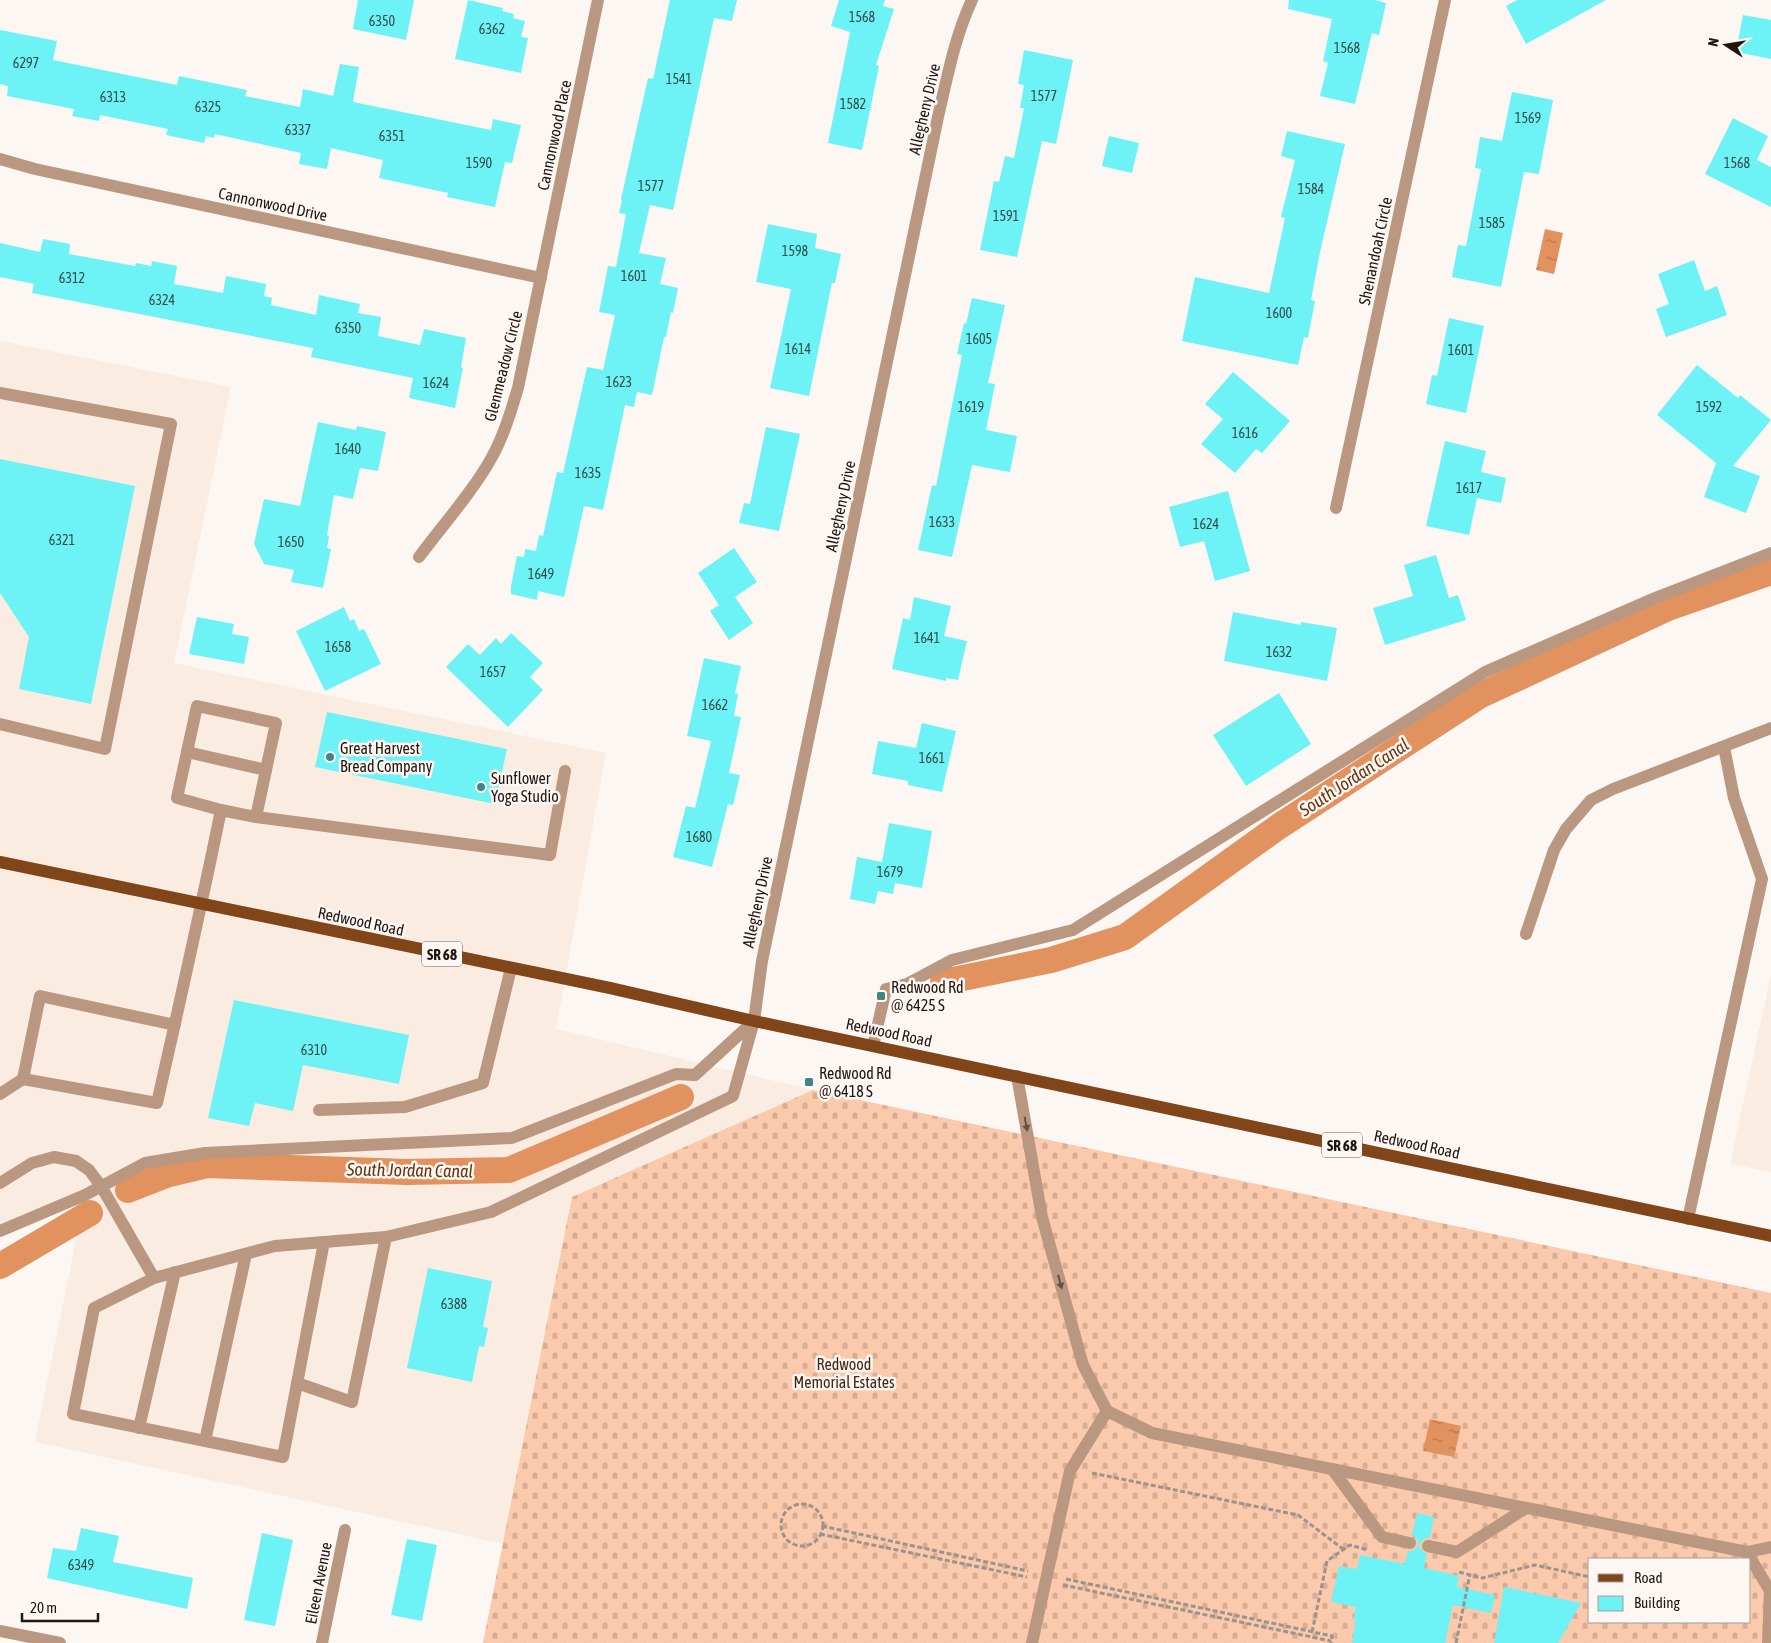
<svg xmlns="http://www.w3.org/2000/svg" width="1771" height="1643" font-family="'Asap Condensed',sans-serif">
<defs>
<pattern id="cemetery-stones" width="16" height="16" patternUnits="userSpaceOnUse" patternTransform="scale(1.25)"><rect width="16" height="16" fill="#fbcaac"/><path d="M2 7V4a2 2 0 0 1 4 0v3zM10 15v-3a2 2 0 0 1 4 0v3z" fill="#d7ad93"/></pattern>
<pattern id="water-ripples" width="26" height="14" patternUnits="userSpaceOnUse" patternTransform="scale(1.25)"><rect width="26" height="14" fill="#e1925f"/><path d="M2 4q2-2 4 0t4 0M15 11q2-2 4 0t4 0" fill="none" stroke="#b6764d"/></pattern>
</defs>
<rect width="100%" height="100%" fill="#fdf7f3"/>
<g fill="#fbece2">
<path d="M 0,341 L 231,387 L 174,663 L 606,753 L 556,1029 L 813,1090 L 572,1198 L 504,1544 L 35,1442 L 85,1195 L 0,1231 Z"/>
<path d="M 1771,974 L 1771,1172 L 1730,1164 Z"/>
</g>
<path fill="url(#cemetery-stones)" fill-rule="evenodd" d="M 813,1090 L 1771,1293 L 1771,1643 L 483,1643 L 572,1197 ZM 1590,1559 L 1750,1559 L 1750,1622 L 1590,1622 Z"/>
<g fill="url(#water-ripples)">
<path d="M 1545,229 L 1563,233 L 1554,274 L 1536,270 Z"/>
<path d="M 1430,1419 L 1461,1426 L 1454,1457 L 1423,1451 Z"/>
</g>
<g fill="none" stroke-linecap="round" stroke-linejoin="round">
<g stroke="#e1925f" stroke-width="26">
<path d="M 943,982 L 1051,960 L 1125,937 L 1278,827 L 1479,696 L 1668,608 L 1771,572"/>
<path d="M 128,1190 L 169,1174 L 207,1165 L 407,1172 L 509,1170 L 681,1097"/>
<path d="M 0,1266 L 90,1213"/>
</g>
</g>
<g fill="#6df2f6">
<path d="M 358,0 L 414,0 L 406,40 L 353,29 Z"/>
<path d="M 468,0 L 503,8 L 502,11 L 514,14 L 513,18 L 525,21 L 521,37 L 528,38 L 521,73 L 455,59 Z"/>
<path d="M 670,0 L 737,0 L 732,21 L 714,18 L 673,210 L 650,205 L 639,253 L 666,258 L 660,284 L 678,288 L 673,313 L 671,312 L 666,337 L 664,337 L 652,395 L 637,392 L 634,407 L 625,405 L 603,510 L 584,506 L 564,597 L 538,591 L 537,600 L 511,594 L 511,586 L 517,556 L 524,557 L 525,549 L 536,551 L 539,535 L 543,536 L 557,472 L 563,473 L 587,367 L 603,370 L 615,315 L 599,312 L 608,266 L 616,267 L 626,214 L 619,213 L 622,200 L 621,199 L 648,78 L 653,79 Z"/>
<path d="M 839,0 L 885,0 L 883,6 L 894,9 L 876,65 L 879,66 L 862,150 L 828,143 L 850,32 L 831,26 Z"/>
<path d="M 1289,0 L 1375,0 L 1386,3 L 1379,35 L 1372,33 L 1355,104 L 1320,96 L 1328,63 L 1323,61 L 1332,19 L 1288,9 Z"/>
<path d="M 1517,0 L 1606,0 L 1526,44 L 1506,6 Z"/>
<path d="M 1743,15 L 1771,20 L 1771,59 L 1736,52 Z"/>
<path d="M 0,30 L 57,41 L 53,60 L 177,85 L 179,76 L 247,90 L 245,96 L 300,107 L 303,89 L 333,96 L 340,64 L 359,67 L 353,102 L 491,130 L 493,119 L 521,125 L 512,163 L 505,162 L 495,207 L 447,197 L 448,193 L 379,178 L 383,160 L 331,148 L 327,169 L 299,164 L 301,153 L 215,134 L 214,138 L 206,136 L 204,143 L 166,135 L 168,129 L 100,115 L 99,121 L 72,116 L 74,109 L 7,96 L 8,86 L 0,84 Z"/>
<path d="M 1024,50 L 1073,60 L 1056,144 L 1042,141 L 1017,257 L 980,250 L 994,181 L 999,182 L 1005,156 L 1014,158 L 1024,108 L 1020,108 L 1024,85 L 1018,84 Z"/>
<path d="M 1512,92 L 1553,100 L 1539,174 L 1524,172 L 1501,287 L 1452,277 L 1458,245 L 1466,246 L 1481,169 L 1475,168 L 1480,137 L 1502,141 Z"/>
<path d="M 1733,118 L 1768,136 L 1757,160 L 1771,167 L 1771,207 L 1705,174 Z"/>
<path d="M 1287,131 L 1345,144 L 1320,252 L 1311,300 L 1315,301 L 1308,338 L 1304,337 L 1298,365 L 1182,341 L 1195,277 L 1269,293 L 1285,218 L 1281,217 L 1295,160 L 1281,156 Z"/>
<path d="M 1109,136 L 1139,143 L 1132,173 L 1102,166 Z"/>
<path d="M 768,224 L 817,234 L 815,248 L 841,254 L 835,283 L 832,283 L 809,396 L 770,388 L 791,289 L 756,282 Z"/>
<path d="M 43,239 L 70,244 L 69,254 L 135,266 L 136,263 L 151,266 L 152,261 L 177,266 L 174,284 L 223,293 L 226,276 L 266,284 L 264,296 L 272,298 L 271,305 L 316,315 L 319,295 L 360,304 L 358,313 L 381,317 L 378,336 L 420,345 L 424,329 L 466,338 L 461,367 L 463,368 L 455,408 L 409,398 L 413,378 L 311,357 L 313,348 L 32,293 L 34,284 L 0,277 L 0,243 L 40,252 Z"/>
<path d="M 1694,260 L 1705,291 L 1717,286 L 1727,315 L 1666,337 L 1656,309 L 1669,304 L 1658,274 Z"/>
<path d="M 972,298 L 1005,305 L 988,383 L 995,384 L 986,430 L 1017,436 L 1010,472 L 972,465 L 952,557 L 918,550 L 932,485 L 936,486 L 962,355 L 957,354 L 964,323 L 966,324 Z"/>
<path d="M 1449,318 L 1484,326 L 1466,413 L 1426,404 L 1432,375 L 1437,376 Z"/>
<path d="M 1697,365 L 1738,398 L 1740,395 L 1771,420 L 1733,466 L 1760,476 L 1746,513 L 1704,497 L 1716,463 L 1657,415 Z"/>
<path d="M 1233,372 L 1290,421 L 1262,453 L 1256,449 L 1235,473 L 1201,444 L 1223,419 L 1205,404 Z"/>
<path d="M 318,422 L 356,430 L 357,426 L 386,432 L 378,471 L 360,468 L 353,499 L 334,495 L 327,535 L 329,536 L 327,548 L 331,549 L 323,588 L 291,582 L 294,570 L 264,564 L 254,544 L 264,499 L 300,506 Z"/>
<path d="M 766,427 L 800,434 L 779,531 L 739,523 L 744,503 L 750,504 Z"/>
<path d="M 1445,441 L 1486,451 L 1481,472 L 1506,478 L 1501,503 L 1477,498 L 1469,535 L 1426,526 Z"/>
<path d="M 0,459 L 135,486 L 91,704 L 19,689 L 29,637 L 0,593 Z"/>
<path d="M 1228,491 L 1250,571 L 1215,581 L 1204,541 L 1180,547 L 1169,507 Z"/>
<path d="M 734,548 L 757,582 L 735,597 L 753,623 L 729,640 L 710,611 L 719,605 L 698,573 Z"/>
<path d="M 1436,555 L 1449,598 L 1458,595 L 1466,620 L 1385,645 L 1373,608 L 1413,596 L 1404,565 Z"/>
<path d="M 914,597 L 951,606 L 944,636 L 967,641 L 958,680 L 946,678 L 946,681 L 892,669 L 903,618 L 910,620 Z"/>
<path d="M 344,607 L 350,621 L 354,619 L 359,631 L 364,629 L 381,664 L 325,691 L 296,631 Z"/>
<path d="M 1233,612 L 1301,625 L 1301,622 L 1337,628 L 1327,681 L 1224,661 Z"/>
<path d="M 197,617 L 234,624 L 232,634 L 249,637 L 244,664 L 189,654 Z"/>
<path d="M 511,633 L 543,663 L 530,677 L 543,690 L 508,727 L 446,667 L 468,644 L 480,655 L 496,638 L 501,644 Z"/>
<path d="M 704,658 L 741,666 L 735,693 L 738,694 L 734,716 L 741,717 L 729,773 L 740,775 L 733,805 L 728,804 L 712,867 L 673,857 L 686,806 L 695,808 L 711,741 L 687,736 Z"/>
<path d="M 1279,693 L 1311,744 L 1246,786 L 1213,735 Z"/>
<path d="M 327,712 L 507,749 L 495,804 L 315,767 Z"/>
<path d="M 922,723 L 956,731 L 942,792 L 908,785 L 908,781 L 872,774 L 878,741 L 916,748 Z"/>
<path d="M 889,823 L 932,831 L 922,888 L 895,883 L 893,894 L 878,891 L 875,904 L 850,899 L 857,857 L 882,862 Z"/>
<path d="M 234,1000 L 409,1035 L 399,1084 L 303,1065 L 293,1111 L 255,1103 L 249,1126 L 208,1118 Z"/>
<path d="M 428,1268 L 492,1281 L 483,1327 L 488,1328 L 484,1347 L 479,1346 L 472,1382 L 407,1368 Z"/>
<path d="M 1417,1513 L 1434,1517 L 1430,1538 L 1425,1538 L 1420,1544 L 1420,1549 L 1427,1554 L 1424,1568 L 1459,1576 L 1457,1587 L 1495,1595 L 1491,1613 L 1453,1605 L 1445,1643 L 1352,1643 L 1356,1620 L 1353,1620 L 1356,1607 L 1331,1602 L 1339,1566 L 1357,1569 L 1360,1555 L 1405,1564 L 1408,1551 L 1413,1551 L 1418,1545 L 1418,1540 L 1412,1535 Z"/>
<path d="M 81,1528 L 119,1536 L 113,1562 L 193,1578 L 187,1609 L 47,1578 L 53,1548 L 76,1551 Z"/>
<path d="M 262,1533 L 293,1540 L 275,1626 L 244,1620 Z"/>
<path d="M 407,1539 L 437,1545 L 422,1621 L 391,1615 Z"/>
<path d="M 1504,1587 L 1581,1603 L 1558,1643 L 1494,1643 Z"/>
</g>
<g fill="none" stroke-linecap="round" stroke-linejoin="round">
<g stroke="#9c938e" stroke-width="3" stroke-dasharray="5 2.5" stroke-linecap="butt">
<path d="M 1092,1473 L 1298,1515 L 1343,1549"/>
<circle cx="802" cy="1525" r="21"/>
<path d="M 822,1526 L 1028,1571"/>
<path d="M 820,1534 L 1027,1577"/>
<path d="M 1459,1572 L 1482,1578 L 1535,1565 L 1590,1577"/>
<path d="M 1066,1579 L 1332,1636 L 1331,1643"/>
<path d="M 1063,1585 L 1331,1641"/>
<path d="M 1312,1632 L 1327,1561 L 1350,1545 L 1368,1550"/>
<path d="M 1456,1643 L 1470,1574"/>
</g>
<g stroke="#ba9781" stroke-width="12">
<path d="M 0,393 L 171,424 L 105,749 L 0,724"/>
<path d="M 187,752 L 266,770"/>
<path d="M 221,810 L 177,798 L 197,706 L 276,723 L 256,817"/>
<path d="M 1526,934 L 1554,850 L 1566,829 L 1591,800 L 1613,789 L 1771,728"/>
<path d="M 175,1025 L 40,996 L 23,1079 L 157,1103 C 179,1006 201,908 221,810 L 256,817 L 550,855 L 565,771"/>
<path d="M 873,1046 L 886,989 L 907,984 L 952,960 L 1073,930 L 1485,672 L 1655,598 L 1771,553"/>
<path d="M 1017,1076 L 1042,1217 L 1083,1365 L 1107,1411 L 1152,1433 L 1747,1552 L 1771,1547"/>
<path d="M 0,1094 L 23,1079"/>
<path d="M 319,1110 L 405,1107 L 483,1083 L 511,968"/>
<path d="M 0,1183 L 32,1163 L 54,1157 L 76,1161 L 89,1170 L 101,1186 L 154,1278 L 275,1246 L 386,1237"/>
<path d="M 1688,1219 L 1762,879 L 1734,798 L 1724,747"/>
<path d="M 0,1231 L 85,1195 L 145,1163 L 205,1153 L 512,1138 L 676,1074 L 695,1075 L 754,1021"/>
<path d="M 154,1278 L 94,1308 L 73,1414 L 283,1457 L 324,1242"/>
<path d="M 297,1383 L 352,1402 L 386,1237 L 491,1212 L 733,1096 L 754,1021"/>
<path d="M 139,1428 L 175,1272"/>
<path d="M 205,1441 L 246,1254"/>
<path d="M 1332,1469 L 1382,1537 L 1410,1543"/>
<path d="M 1428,1546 L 1457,1552 L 1526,1508"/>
<path d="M 1747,1552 L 1770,1591 L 1768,1643"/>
<path d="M 1032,1643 L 1070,1471 L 1107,1411"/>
</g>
<g stroke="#ba9781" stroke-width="12">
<path d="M 0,159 L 35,169 L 541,278"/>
<path d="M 1336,508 L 1445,0"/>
<path d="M 419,557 C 442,526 474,490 492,457 C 504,435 511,411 518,388 L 598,0"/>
<path d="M 754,1021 L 762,961 L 938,117 C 947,78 955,36 972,0"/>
<path d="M 0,1631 L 60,1643"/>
<path d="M 322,1643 L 345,1530"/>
</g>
<path stroke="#804518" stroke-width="12" d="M 0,862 L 610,988 L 754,1021 L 1771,1236"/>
</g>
<defs><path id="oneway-solid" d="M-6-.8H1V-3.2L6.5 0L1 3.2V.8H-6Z" transform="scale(1.25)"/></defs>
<g fill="#655042">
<use href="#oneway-solid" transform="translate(1026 1124) rotate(79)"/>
<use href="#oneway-solid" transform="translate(1060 1282) rotate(75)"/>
</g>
<g fill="#3e8688" stroke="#fdf7f3" stroke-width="2">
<circle cx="330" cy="757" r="5"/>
<circle cx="481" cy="787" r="5"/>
<rect x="876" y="991" width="10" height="10" rx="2.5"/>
<rect x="804" y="1077" width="10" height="10" rx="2.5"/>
</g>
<g text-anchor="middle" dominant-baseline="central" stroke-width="5" stroke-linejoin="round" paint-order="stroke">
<g font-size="14" fill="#334c49">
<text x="862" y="17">1568</text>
<text x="382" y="21">6350</text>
<text x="492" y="29">6362</text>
<text x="1347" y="48">1568</text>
<text x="26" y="63">6297</text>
<text x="679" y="79">1541</text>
<text x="1044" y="96">1577</text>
<text x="113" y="97">6313</text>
<text x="853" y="104">1582</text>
<text x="208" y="107">6325</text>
<text x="1528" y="118">1569</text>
<text x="298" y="130">6337</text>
<text x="392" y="136">6351</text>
<text x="479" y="163">1590</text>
<text x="1737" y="163">1568</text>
<text x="651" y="186">1577</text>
<text x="1311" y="189">1584</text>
<text x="1006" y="216">1591</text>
<text x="1492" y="223">1585</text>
<text x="795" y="251">1598</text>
<text x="634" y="276">1601</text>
<text x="72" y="278">6312</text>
<text x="162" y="300">6324</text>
<text x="1279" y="313">1600</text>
<text x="348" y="328">6350</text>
<text x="979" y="339">1605</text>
<text x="798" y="349">1614</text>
<text x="1461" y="350">1601</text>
<text x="619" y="382">1623</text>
<text x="436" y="383">1624</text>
<text x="971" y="407">1619</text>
<text x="1709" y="407">1592</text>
<text x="1245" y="433">1616</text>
<text x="348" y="449">1640</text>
<text x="588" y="473">1635</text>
<text x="1469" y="488">1617</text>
<text x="942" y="522">1633</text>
<text x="1206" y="524">1624</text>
<text x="62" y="540">6321</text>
<text x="291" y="542">1650</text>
<text x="541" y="574">1649</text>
<text x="927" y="638">1641</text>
<text x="338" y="647">1658</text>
<text x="1279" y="652">1632</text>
<text x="493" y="672">1657</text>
<text x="715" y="705">1662</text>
<text x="932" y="758">1661</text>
<text x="699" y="837">1680</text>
<text x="890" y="872">1679</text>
<text x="314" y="1050">6310</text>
<text x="454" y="1304">6388</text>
<text x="81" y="1565">6349</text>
</g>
<g fill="#fdf7f3" stroke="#625953" stroke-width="1">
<rect x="422" y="941.5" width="40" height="25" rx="4"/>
<rect x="1322" y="1132.5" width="40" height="25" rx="4"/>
</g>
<g font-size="15" font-weight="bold" fill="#20150f">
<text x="442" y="954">SR 68</text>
<text x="1342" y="1145">SR 68</text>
</g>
<g font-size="16" fill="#20150f" stroke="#fdf7f3">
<text transform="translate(924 109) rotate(-77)">Allegheny Drive</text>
<text transform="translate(554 135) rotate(-78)">Cannonwood Place</text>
<text transform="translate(273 204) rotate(12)">Cannonwood Drive</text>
<text transform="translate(1375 251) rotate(-78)">Shenandoah Circle</text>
<text transform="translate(503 366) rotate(-76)">Glenmeadow Circle</text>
<text transform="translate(840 506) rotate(-78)">Allegheny Drive</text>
<text transform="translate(757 902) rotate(-78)">Allegheny Drive</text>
<text transform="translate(361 921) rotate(12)">Redwood Road</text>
<text transform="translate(889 1032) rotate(12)">Redwood Road</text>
<text transform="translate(1417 1144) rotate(12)">Redwood Road</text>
<text transform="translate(318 1583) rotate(-79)">Eileen Avenue</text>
</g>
<g font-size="16" fill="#20150f" stroke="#fdf7f3" text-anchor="start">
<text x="340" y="748">Great Harvest<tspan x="340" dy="18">Bread Company</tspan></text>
<text x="491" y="778">Sunflower<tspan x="491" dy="18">Yoga Studio</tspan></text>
<text x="891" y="987">Redwood Rd<tspan x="891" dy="18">@ 6425 S</tspan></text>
<text x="819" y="1073">Redwood Rd<tspan x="819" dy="18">@ 6418 S</tspan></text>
</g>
<g font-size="16" fill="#462711" stroke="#fdf7f3">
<text x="844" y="1364">Redwood<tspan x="844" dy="18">Memorial Estates</tspan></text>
</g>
<g font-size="18" font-style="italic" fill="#67340d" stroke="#fdf7f3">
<text transform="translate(1354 777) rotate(-33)">South Jordan Canal</text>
<text transform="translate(410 1170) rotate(1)">South Jordan Canal</text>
</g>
</g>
<rect x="1588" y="1558" width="162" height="65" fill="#fdf7f3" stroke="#a59d98"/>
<rect x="1598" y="1574" width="25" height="8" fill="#804518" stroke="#a59d98"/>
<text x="1634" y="1583" font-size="15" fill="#20150f">Road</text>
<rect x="1598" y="1596" width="25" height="15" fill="#6df2f6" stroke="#a59d98"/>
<text x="1634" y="1608" font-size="15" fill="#20150f">Building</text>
<g transform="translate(1726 45) rotate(282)" stroke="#fdf7f3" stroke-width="4" paint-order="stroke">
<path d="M0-4L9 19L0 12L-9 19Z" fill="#20150f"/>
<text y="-8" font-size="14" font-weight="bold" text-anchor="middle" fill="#20150f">N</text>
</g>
<path d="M22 1613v8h76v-8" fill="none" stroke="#20150f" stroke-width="2.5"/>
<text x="30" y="1613" font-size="15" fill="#20150f" stroke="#fdf7f3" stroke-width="4" paint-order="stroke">20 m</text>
</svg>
